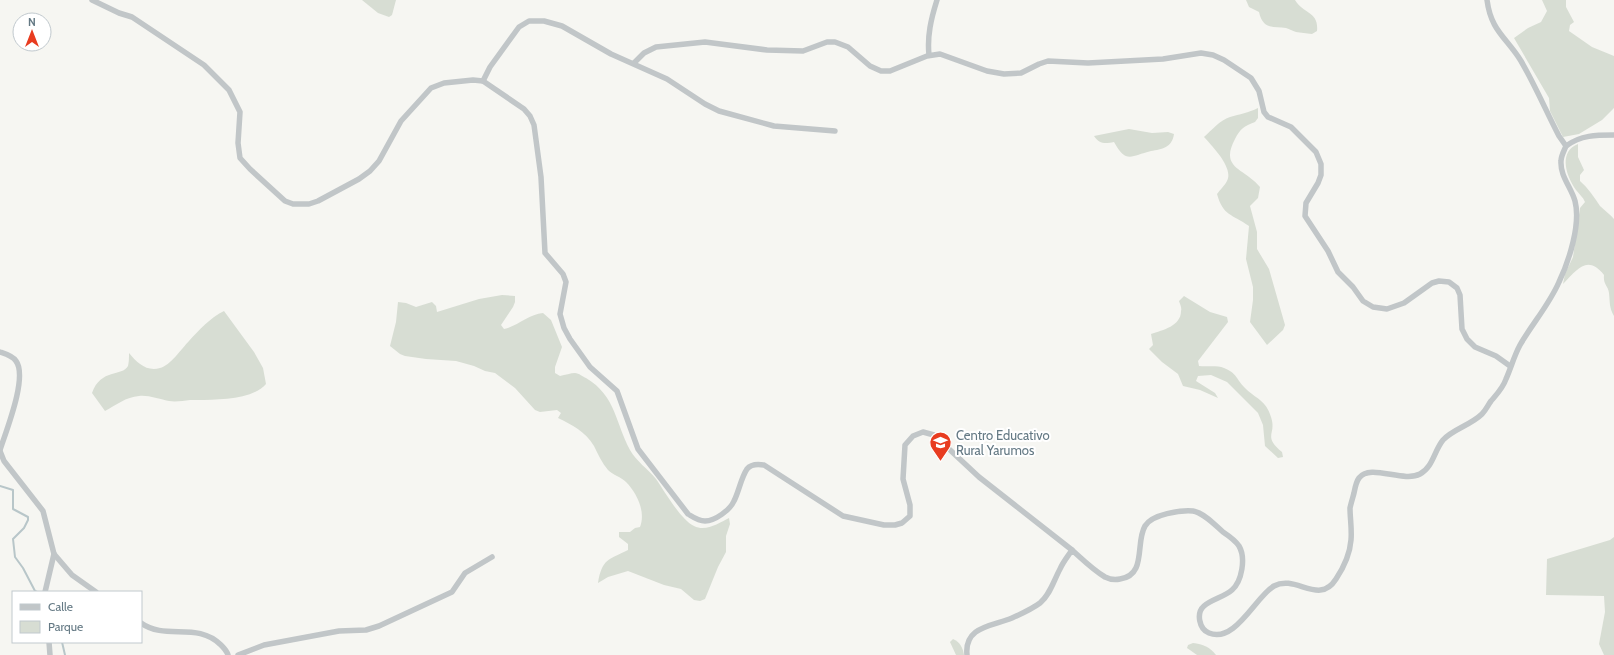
<svg xmlns="http://www.w3.org/2000/svg" width="1614" height="655" font-family="Cabin,sans-serif">
<rect width="100%" height="100%" fill="#f6f6f2"/>
<g fill="#d7ddd3">
<path d="M 362,0 L 396,0 L 392,15 L 389,17 L 378,13 Z"/>
<path d="M 1246,0 L 1295,0 C 1303,14 1319,11 1317,31 L 1312,34 C 1306,33 1301,33 1296,32 C 1292,31 1290,29 1286,28 C 1273,26 1263,30 1259,12 L 1249,7 Z"/>
<path d="M 1542,0 L 1566,0 L 1566,7 L 1574,22 L 1570,25 L 1569,31 L 1592,47 L 1614,56 L 1614,108 L 1602,120 L 1579,134 L 1563,137 L 1550,111 L 1549,98 L 1514,38 L 1528,28 L 1541,22 L 1547,11 Z"/>
<path d="M 1258,108 L 1258,118 L 1255,122 C 1244,126 1240,129 1235,139 C 1219,169 1245,168 1260,187 L 1258,198 L 1250,206 L 1257,232 L 1257,249 L 1269,269 L 1285,325 L 1283,330 L 1267,345 L 1250,322 L 1253,300 L 1253,287 L 1246,259 L 1249,226 C 1232,214 1223,216 1217,194 C 1220,190 1225,185 1227,181 C 1234,168 1212,146 1204,137 C 1212,130 1220,120 1230,117 C 1240,114 1248,113 1258,108 Z"/>
<path d="M 1129,129 L 1152,133 L 1168,132 L 1174,134 C 1172,148 1162,149 1151,151 C 1131,156 1126,164 1114,142 C 1105,144 1099,144 1094,136 Z"/>
<path d="M 1578,144 L 1578,157 L 1584,170 L 1580,175 L 1580,181 C 1588,188 1594,197 1600,206 C 1604,210 1610,214 1614,219 L 1614,316 C 1609,308 1610,302 1609,293 C 1608,285 1603,285 1604,275 C 1587,254 1577,270 1563,284 L 1565,274 L 1573,257 L 1580,208 L 1585,202 C 1583,197 1579,194 1576,190 C 1566,176 1558,152 1578,144 Z"/>
<path d="M 502,295 L 515,296 L 515,302 L 513,307 L 501,325 L 504,329 C 518,326 529,314 543,313 L 551,320 L 562,347 L 555,367 L 555,373 L 560,376 C 565,375 571,373 575,373 C 579,373 583,377 586,378 C 616,396 615,422 630,450 C 636,461 648,469 656,479 C 665,492 681,520 694,526 C 706,532 719,523 729,518 L 730,524 L 726,536 L 726,552 L 718,567 L 705,599 L 700,601 L 694,600 L 681,589 L 664,585 L 628,571 L 608,577 L 598,583 C 602,559 608,560 628,550 L 628,544 L 619,537 L 619,532 L 630,532 L 635,528 L 640,527 C 646,512 637,493 626,482 C 621,477 613,475 608,470 C 602,463 598,454 594,446 C 585,431 572,425 558,418 L 561,413 L 557,410 L 540,412 L 535,410 L 515,388 L 495,373 L 485,371 L 474,366 L 456,361 L 426,359 L 405,356 L 400,354 L 390,346 L 396,322 L 398,302 L 406,303 L 416,307 L 432,302 L 436,306 L 437,312 L 479,299 Z"/>
<path d="M 1184,296 L 1210,312 L 1227,317 L 1228,322 L 1198,361 L 1199,366 C 1207,367 1217,365 1224,368 C 1237,373 1236,379 1245,388 C 1256,399 1266,400 1271,417 C 1277,435 1262,435 1282,452 L 1283,457 L 1278,458 L 1265,446 L 1263,425 L 1258,413 L 1227,382 L 1211,375 L 1198,376 L 1196,381 L 1215,393 L 1218,398 L 1200,390 L 1183,386 L 1178,374 L 1162,362 L 1149,349 L 1153,345 L 1151,334 C 1163,330 1181,326 1181,311 C 1182,308 1180,304 1179,301 Z"/>
<path d="M 224,311 L 254,352 L 263,368 L 266,384 C 252,401 211,400 190,400 C 183,401 175,402 169,401 C 158,399 149,395 139,396 C 126,397 116,405 105,411 L 92,393 C 101,368 122,377 128,366 C 129,362 129,357 129,353 C 137,363 147,372 160,368 C 170,366 182,348 189,341 C 199,330 210,318 224,311 Z"/>
<path d="M 1614,537 L 1614,655 L 1604,655 L 1599,644 L 1605,612 L 1604,596 L 1546,595 L 1547,559 L 1610,540 Z"/>
<path d="M 953,639 C 960,642 963,648 964,655 L 956,655 L 950,642 Z"/>
<path d="M 1193,643 C 1203,644 1210,647 1216,655 L 1197,655 L 1187,648 L 1188,645 Z"/>
</g>
<g fill="none" stroke-linecap="round" stroke-linejoin="round">
<g stroke="#b8c6c9" stroke-width="2">
<path d="M 0,486 L 13,490 L 13,509 L 28,517 L 28,520 L 24,528 L 13,539 L 15,557 L 23,568 L 35,591 L 37,592"/>
<path d="M 62,642 L 65,655"/>
</g>
<g stroke="#c1c6c8" stroke-width="5.5">
<path d="M 92,0 L 119,13 L 132,17 L 204,65 L 229,90 L 240,112 L 238,143 L 240,158 L 250,169 L 285,201 L 293,204 L 309,204 L 318,201 L 359,179 L 370,171 L 379,161 L 401,121 L 431,88 L 444,83 L 473,80 L 483,81 L 524,109 L 530,116 L 534,125 L 541,177 L 545,253 L 563,274 L 566,282 L 560,314 L 564,328 L 570,339 L 590,367 L 617,391 L 638,449 L 688,514 C 693,517 698,521 705,521 C 715,521 730,510 734,501 C 739,491 741,478 747,469 C 751,464 758,464 764,465 L 843,516 L 884,525 L 895,525 L 902,523 L 910,516 L 910,505 L 903,479 L 905,445 L 913,436 L 923,432 L 934,435 L 979,477 L 1072,550"/>
<path d="M 1487,0 C 1491,31 1506,37 1521,61 C 1535,85 1546,111 1559,136 L 1566,146 C 1581,135 1596,135 1614,135"/>
<path d="M 929,55 C 927,36 931,19 937,0"/>
<path d="M 634,63 L 644,53 L 656,47 L 705,42 L 767,50 L 803,51 L 827,42 L 835,42 L 848,47 L 870,66 L 881,71 L 890,71 L 927,56 L 940,54 L 987,71 L 1004,74 L 1021,73 L 1039,64 L 1048,61 L 1088,63 L 1163,59 L 1201,53 L 1213,55 L 1224,60 L 1251,78 L 1259,91 L 1264,112 L 1268,117 L 1291,127 L 1316,152 L 1321,164 L 1321,175 L 1318,183 L 1306,203 L 1305,216 L 1328,251 L 1338,272 L 1353,287 L 1363,301 L 1373,307 L 1387,309 L 1404,303 L 1432,283 L 1439,281 L 1449,282 L 1457,288 L 1460,295 L 1462,329 L 1467,339 L 1475,347 L 1496,356 L 1510,366"/>
<path d="M 483,81 L 490,67 L 519,27 L 529,21 L 544,21 L 562,26 L 611,54 L 667,79 L 705,104 L 719,111 L 774,126 L 835,131"/>
<path d="M 0,352 C 6,354 13,356 16,361 C 28,377 6,431 0,450"/>
<path d="M 0,451 L 4,461 L 43,511 L 54,554 L 72,575 L 96,592"/>
<path d="M 45,592 L 54,554"/>
<path d="M 141,623 C 166,641 197,621 221,645 C 224,648 227,651 228,655"/>
<path d="M 49,642 L 50,655"/>
<path d="M 238,655 L 264,645 L 339,631 L 366,630 L 379,626 L 452,592 L 465,573 L 492,557"/>
<path d="M 967,655 C 964,626 993,626 1012,618 C 1021,614 1032,609 1040,603 C 1050,595 1054,580 1060,569 C 1063,562 1068,556 1072,550 C 1082,559 1093,570 1105,577 C 1109,579 1115,580 1120,579 C 1147,575 1135,543 1145,526 C 1152,514 1181,510 1193,511 C 1204,513 1215,525 1223,532 C 1229,536 1235,540 1239,546 C 1246,558 1242,581 1232,590 C 1224,597 1212,599 1204,606 C 1196,613 1199,629 1209,633 C 1235,644 1256,596 1274,586 C 1296,574 1319,606 1336,579 C 1344,567 1350,553 1351,540 C 1352,529 1350,518 1350,508 C 1351,503 1353,497 1354,493 C 1355,488 1356,482 1359,478 C 1370,463 1403,483 1420,474 C 1433,467 1434,451 1443,440 C 1453,429 1471,425 1482,414 C 1486,410 1488,405 1491,401 C 1497,394 1503,388 1506,379 C 1511,368 1514,356 1520,345 C 1532,324 1549,305 1559,282 C 1569,261 1581,224 1575,201 C 1571,187 1560,176 1561,161 C 1561,156 1564,151 1566,146"/>
</g>
</g>
<defs>
<symbol id="school-pin" viewBox="-11 -11 22 30"><path d="M0 17L-7.5 6A9.5 9.5 0 1 1 7.5 6Z" fill="#e83c20" stroke="#fff"/><path d="M0-5L7-2L0 1L-7-2ZM-4 1L0 2.5L4 1V4Q0 6-4 4Z" fill="#fff"/></symbol>
</defs>
<g fill-rule="evenodd">
<use href="#school-pin" x="928" y="430" width="25" height="34"/>
</g>
<g text-anchor="middle" dominant-baseline="central" stroke-width="4" stroke-linejoin="round" paint-order="stroke">
<g font-size="13" fill="#647984" stroke="#fff" text-anchor="start">
<text x="956" y="435">Centro Educativo<tspan x="956" dy="15">Rural Yarumos</tspan></text>
</g>
</g>
<rect x="12" y="591" width="130" height="52" fill="#ffffff" stroke="#c1c9ce"/>
<rect x="20" y="604" width="20" height="6" fill="#c1c6c8" stroke="#c1c9ce"/>
<text x="48" y="611" font-size="12" fill="#647984">Calle</text>
<rect x="20" y="621" width="20" height="12" fill="#d7ddd3" stroke="#c1c9ce"/>
<text x="48" y="631" font-size="12" fill="#647984">Parque</text>
<g transform="translate(32 32)"><circle r="19" fill="#ffffff" stroke="#c1c9ce"/>
<path d="M0-3L7 15L0 10L-7 15Z" fill="#e83c20"/>
<text y="-6" font-size="11" font-weight="bold" text-anchor="middle" fill="#647984">N</text>
</g>
</svg>
